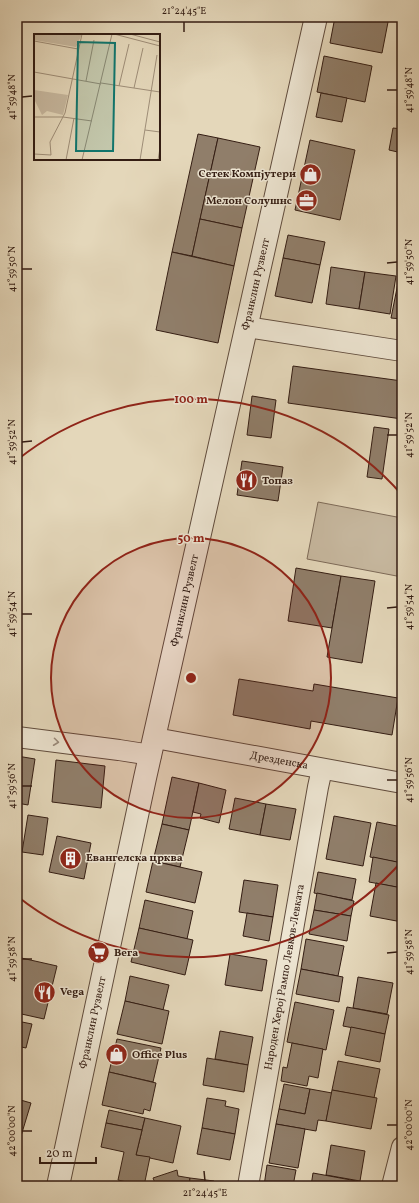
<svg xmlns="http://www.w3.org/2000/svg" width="419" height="1203" font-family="Vollkorn,serif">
<rect width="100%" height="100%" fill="#e4d7ba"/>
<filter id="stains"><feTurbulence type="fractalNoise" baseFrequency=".005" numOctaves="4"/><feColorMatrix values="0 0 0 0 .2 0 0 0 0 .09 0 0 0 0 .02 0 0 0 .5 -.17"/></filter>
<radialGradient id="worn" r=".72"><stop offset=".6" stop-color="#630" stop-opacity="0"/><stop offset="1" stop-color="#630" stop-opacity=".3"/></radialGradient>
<path fill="#c6b79e" stroke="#7d6a58" d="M 318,502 L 402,518 L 402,577 L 307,559 Z"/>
<g fill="#907e6a" stroke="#341d13">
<path d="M 335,17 L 389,17 L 382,53 L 330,43 Z"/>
<path d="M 324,56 L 372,66 L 365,102 L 317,92 Z"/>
<path d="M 321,93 L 347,98 L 342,122 L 316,117 Z"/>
<path d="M 393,128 L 402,129 L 402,153 L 389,150 Z"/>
<path d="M 198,134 L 218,138 L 192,256 L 172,252 Z"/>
<path d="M 218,138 L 260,147 L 242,228 L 200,219 Z"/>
<path d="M 310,140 L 355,150 L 340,220 L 295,210 Z"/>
<path d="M 402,218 L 402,238 L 399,238 Z"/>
<path d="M 200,219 L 242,228 L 234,266 L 192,256 Z"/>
<path d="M 288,235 L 325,242 L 320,265 L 283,258 Z"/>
<path d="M 172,252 L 234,266 L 218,343 L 156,330 Z"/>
<path d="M 283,258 L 320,265 L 312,303 L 275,296 Z"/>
<path d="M 331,267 L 365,272 L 359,309 L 326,304 Z"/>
<path d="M 365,272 L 396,276 L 390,314 L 359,309 Z"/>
<path d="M 399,278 L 402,279 L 402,319 L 391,318 Z"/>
<path d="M 293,366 L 402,381 L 402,419 L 288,403 Z"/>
<path d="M 252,396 L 276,400 L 271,438 L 247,435 Z"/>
<path d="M 374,427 L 389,429 L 382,479 L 367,477 Z"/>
<path d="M 242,461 L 283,467 L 278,501 L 237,495 Z"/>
<path d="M 296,568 L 341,576 L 332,628 L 288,621 Z"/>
<path d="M 341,576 L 375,581 L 362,663 L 327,657 Z"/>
<path d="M 239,679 L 313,691 L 314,684 L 398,698 L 392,735 L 311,721 L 310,729 L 233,715 Z"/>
<path d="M 17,756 L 35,759 L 28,805 L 17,803 Z"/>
<path d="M 56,760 L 105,766 L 101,808 L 52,802 Z"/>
<path d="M 172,777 L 199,783 L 189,830 L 162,824 Z"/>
<path d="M 199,783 L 226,790 L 219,823 L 200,818 L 201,814 L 193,812 Z"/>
<path d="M 235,798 L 266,804 L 260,835 L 229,829 Z"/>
<path d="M 266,804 L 296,809 L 290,840 L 260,835 Z"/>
<path d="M 28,815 L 48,818 L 43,855 L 22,852 Z"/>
<path d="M 334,816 L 371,823 L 363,866 L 326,859 Z"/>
<path d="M 377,822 L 402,827 L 402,863 L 370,857 Z"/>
<path d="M 162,824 L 189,830 L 180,867 L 153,861 Z"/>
<path d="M 57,836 L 91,843 L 84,879 L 49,872 Z"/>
<path d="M 373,857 L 402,863 L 402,888 L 369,882 Z"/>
<path d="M 153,861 L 202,872 L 195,903 L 146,892 Z"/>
<path d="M 318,872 L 356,879 L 352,900 L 314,893 Z"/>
<path d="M 244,880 L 278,885 L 273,917 L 239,912 Z"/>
<path d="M 376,883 L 402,888 L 402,922 L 370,916 Z"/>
<path d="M 317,893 L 354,901 L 351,916 L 314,910 Z"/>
<path d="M 145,900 L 193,911 L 187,939 L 139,928 Z"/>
<path d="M 314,910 L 351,916 L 347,941 L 309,934 Z"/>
<path d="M 247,913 L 273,917 L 269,941 L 243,936 Z"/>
<path d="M 139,928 L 193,940 L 185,975 L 131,962 Z"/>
<path d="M 306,939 L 344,946 L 338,976 L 301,969 Z"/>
<path d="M 230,954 L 267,960 L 262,991 L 225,985 Z"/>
<path d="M 17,957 L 57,966 L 44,1019 L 17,1013 Z"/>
<path d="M 301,969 L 343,977 L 339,1002 L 296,994 Z"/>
<path d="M 130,976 L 169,985 L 163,1010 L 125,1001 Z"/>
<path d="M 358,977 L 393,983 L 387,1014 L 353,1008 Z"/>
<path d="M 125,1001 L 169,1011 L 162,1044 L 117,1034 Z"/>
<path d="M 295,1002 L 334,1010 L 326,1050 L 287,1042 Z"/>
<path d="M 347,1007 L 389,1015 L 385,1034 L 343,1026 Z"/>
<path d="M 17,1021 L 32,1024 L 26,1048 L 17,1046 Z"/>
<path d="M 351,1027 L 385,1034 L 380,1062 L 345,1055 Z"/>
<path d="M 220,1031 L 253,1037 L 248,1065 L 215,1059 Z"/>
<path d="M 117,1039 L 161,1048 L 153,1082 L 109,1072 Z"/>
<path d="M 292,1043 L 323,1049 L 318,1078 L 309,1076 L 307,1086 L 281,1081 L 283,1067 L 287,1068 Z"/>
<path d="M 207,1058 L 248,1065 L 244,1092 L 203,1085 Z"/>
<path d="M 338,1061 L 380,1069 L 374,1098 L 332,1090 Z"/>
<path d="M 109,1072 L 156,1083 L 150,1111 L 144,1109 L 143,1114 L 102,1105 Z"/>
<path d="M 284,1084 L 310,1089 L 305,1114 L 279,1109 Z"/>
<path d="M 310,1089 L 332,1093 L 326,1121 L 318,1120 L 316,1131 L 276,1124 L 279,1109 L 305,1114 Z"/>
<path d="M 332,1090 L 377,1098 L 371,1129 L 326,1121 Z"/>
<path d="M 207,1098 L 226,1101 L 225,1106 L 239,1109 L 235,1134 L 202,1128 Z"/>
<path d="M 17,1099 L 31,1103 L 21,1136 L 17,1135 Z"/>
<path d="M 109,1110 L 145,1118 L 142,1130 L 106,1123 Z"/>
<path d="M 145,1118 L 181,1126 L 173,1163 L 136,1155 Z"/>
<path d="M 106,1123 L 142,1130 L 136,1155 L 150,1157 L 144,1186 L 118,1180 L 124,1152 L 101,1147 Z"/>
<path d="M 276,1124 L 305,1129 L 298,1168 L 269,1163 Z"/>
<path d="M 202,1128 L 235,1134 L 230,1160 L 197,1154 Z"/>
<path d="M 17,1140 L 20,1140 L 17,1160 Z"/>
<path d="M 331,1145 L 365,1151 L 360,1181 L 326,1175 Z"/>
<path d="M 267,1165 L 296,1170 L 293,1186 L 264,1186 Z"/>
<path d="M 177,1170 L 178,1176 L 190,1178 L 189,1186 L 154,1186 L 155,1183 L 153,1178 Z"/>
<path d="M 313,1173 L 362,1182 L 362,1186 L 311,1186 Z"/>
<path d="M 190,1178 L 214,1181 L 214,1186 L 189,1186 Z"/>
</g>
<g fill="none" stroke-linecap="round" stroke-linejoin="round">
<defs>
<g id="minor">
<path d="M 247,327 L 402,351"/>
<path d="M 17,737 L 119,750 L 151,755"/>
<path id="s1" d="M 155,738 L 402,783"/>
<path id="s2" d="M 248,1186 L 318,787 L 322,769"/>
<path d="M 392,1186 L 402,1147"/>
</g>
<g id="tertiary">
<path id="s3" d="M 58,1186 L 145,778 L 316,17"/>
</g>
</defs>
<use href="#minor" stroke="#604c3d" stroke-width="22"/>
<use href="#tertiary" stroke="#604c3d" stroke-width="24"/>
<use href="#minor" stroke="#ede5d2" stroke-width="20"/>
<use href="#tertiary" stroke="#ede5d2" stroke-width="22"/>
</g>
<defs><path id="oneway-chevron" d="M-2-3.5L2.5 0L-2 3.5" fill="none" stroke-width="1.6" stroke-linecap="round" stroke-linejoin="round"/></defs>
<use stroke="#9a8b7c" href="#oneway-chevron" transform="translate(56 742) rotate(7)"/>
<path fill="none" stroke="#341d13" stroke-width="1.5" d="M 184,22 L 184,32M 387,90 L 397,90M 22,97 L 32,96M 387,263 L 397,262M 22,269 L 32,269M 387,435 L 397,435M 22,442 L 32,441M 387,608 L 397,607M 22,614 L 32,614M 387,780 L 397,780M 22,786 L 32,786M 387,953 L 397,952M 22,959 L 32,959M 387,1125 L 397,1125M 22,1131 L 32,1131M 204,1171 L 205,1181"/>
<circle cx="191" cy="678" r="140" fill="#8f2418" fill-opacity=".12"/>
<g fill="none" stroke="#8f2418" stroke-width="2">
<circle cx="191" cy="678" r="140"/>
<path d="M402 861A279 279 0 0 1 17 896M17 460A279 279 0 0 1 402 495"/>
</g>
<defs>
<symbol id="shop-disc" viewBox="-11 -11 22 22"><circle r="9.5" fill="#8f2418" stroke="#ede5d2"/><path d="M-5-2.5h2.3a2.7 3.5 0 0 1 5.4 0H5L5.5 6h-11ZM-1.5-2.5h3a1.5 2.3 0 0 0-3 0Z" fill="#fff"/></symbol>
<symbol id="office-disc" viewBox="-11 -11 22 22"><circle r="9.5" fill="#8f2418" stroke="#ede5d2"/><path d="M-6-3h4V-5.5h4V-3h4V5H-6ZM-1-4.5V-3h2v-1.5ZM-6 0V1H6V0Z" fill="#fff"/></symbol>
<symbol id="restaurant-disc" viewBox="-11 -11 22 22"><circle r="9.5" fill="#8f2418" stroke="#ede5d2"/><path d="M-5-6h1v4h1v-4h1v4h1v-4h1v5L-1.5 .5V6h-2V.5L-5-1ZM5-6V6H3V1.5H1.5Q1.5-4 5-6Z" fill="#fff"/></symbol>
<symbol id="building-disc" viewBox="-11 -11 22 22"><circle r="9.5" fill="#8f2418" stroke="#ede5d2"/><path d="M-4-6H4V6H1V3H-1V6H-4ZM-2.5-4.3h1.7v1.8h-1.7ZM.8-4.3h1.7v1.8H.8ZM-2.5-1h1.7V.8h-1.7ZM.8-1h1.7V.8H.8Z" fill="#fff"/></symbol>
<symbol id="supermarket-disc" viewBox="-11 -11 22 22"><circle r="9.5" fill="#8f2418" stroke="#ede5d2"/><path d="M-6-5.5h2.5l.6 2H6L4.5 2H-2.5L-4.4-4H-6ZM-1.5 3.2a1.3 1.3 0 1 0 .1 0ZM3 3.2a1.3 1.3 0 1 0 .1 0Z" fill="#fff"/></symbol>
</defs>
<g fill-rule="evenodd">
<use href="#shop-disc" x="298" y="162" width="25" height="25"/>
<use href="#office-disc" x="294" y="188" width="25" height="25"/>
<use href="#restaurant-disc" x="234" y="468" width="25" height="25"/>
<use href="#building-disc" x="58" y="846" width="25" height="25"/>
<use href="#supermarket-disc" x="86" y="940" width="25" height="25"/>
<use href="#restaurant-disc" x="32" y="980" width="25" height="25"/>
<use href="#shop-disc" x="104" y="1042" width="25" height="25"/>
</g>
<g text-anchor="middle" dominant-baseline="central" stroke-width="3" stroke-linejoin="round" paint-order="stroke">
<g font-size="11" font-weight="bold" fill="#341d13" stroke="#ede5d2" text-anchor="start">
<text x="296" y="174" text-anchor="end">Сетек Компјутери</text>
<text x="292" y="201" text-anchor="end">Мелон Солушнс</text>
<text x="262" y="481">Топаз</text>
<text x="86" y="858">Евангелска црква</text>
<text x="114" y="953">Вега</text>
<text x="60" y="992">Vega</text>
<text x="132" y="1055">Office Plus</text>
</g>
<g font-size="11" fill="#341d13" stroke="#ede5d2">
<text stroke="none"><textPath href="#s3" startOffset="923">Франклин Рузвелт</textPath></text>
<text stroke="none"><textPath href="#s3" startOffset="599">Франклин Рузвелт</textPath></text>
<text stroke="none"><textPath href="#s1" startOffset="126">Дрезденска</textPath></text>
<text stroke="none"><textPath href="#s2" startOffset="212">Народен Херој Рампо Левков-Левката</textPath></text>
<text stroke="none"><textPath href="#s3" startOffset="167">Франклин Рузвелт</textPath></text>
</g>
</g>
<g transform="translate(34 34)">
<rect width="126" height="126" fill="#e4d7ba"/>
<path d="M 0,0 L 48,0 L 42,13 L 0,6 ZM 0,56 L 34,61 L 29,81 L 13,77 L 8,81 L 0,65 Z" fill="#c6b79e"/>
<path fill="none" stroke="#9e8d77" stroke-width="1" d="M 80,0 L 126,12M 96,0 L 126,8M 0,7 L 44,15M 0,38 L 67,50M 52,47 L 60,6M 67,49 L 126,58M 85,52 L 95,10M 100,54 L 109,14M 0,83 L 29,83 L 58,87M 111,96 L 126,98M 0,120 L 17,121 L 16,108 L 31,79 L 48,0M 32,126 L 40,84M 48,126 L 78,0M 106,126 L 123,21M 124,126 L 126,114"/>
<path fill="#0f766e" fill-opacity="0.15" stroke="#0f766e" stroke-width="2" d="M 44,8 L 81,9 L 79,117 L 42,117 Z"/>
<rect width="126" height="126" fill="none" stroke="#341d13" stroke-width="2"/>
</g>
<circle cx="191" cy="678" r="6" fill="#8f2418" stroke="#ede5d2" stroke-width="2"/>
<g font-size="12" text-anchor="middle" font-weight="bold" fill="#8f2418" stroke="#ede5d2" stroke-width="3" stroke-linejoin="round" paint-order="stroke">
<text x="191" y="403">100 m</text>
<text x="191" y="542">50 m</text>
</g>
<rect width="419" height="1203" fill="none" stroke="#e4d7ba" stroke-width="44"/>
<path d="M40 1157v6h56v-6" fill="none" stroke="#341d13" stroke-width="2"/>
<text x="46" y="1157" font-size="12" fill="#341d13" stroke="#ede5d2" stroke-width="3" paint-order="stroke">20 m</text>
<rect x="22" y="22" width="375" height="1159" fill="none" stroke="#341d13" stroke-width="1.5"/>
<g font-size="10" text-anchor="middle" fill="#341d13">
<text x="184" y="14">21°24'45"E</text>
<text transform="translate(408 90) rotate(-90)" y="4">41°59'48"N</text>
<text transform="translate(11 97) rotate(-90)" y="4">41°59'48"N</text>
<text transform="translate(408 262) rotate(-90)" y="4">41°59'50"N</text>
<text transform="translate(11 269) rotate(-90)" y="4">41°59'50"N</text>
<text transform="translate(408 435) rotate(-90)" y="4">41°59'52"N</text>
<text transform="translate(11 442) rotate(-90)" y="4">41°59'52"N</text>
<text transform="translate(408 607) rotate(-90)" y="4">41°59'54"N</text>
<text transform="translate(11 614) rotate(-90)" y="4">41°59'54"N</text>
<text transform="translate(408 780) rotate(-90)" y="4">41°59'56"N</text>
<text transform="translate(11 786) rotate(-90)" y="4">41°59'56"N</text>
<text transform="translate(408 952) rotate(-90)" y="4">41°59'58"N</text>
<text transform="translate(11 959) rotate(-90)" y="4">41°59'58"N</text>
<text transform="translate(408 1125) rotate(-90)" y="4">42°00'00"N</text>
<text transform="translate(11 1131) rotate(-90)" y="4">42°00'00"N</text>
<text x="205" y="1196">21°24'45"E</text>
</g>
<rect width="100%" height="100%" filter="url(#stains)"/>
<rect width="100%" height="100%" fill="url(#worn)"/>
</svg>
